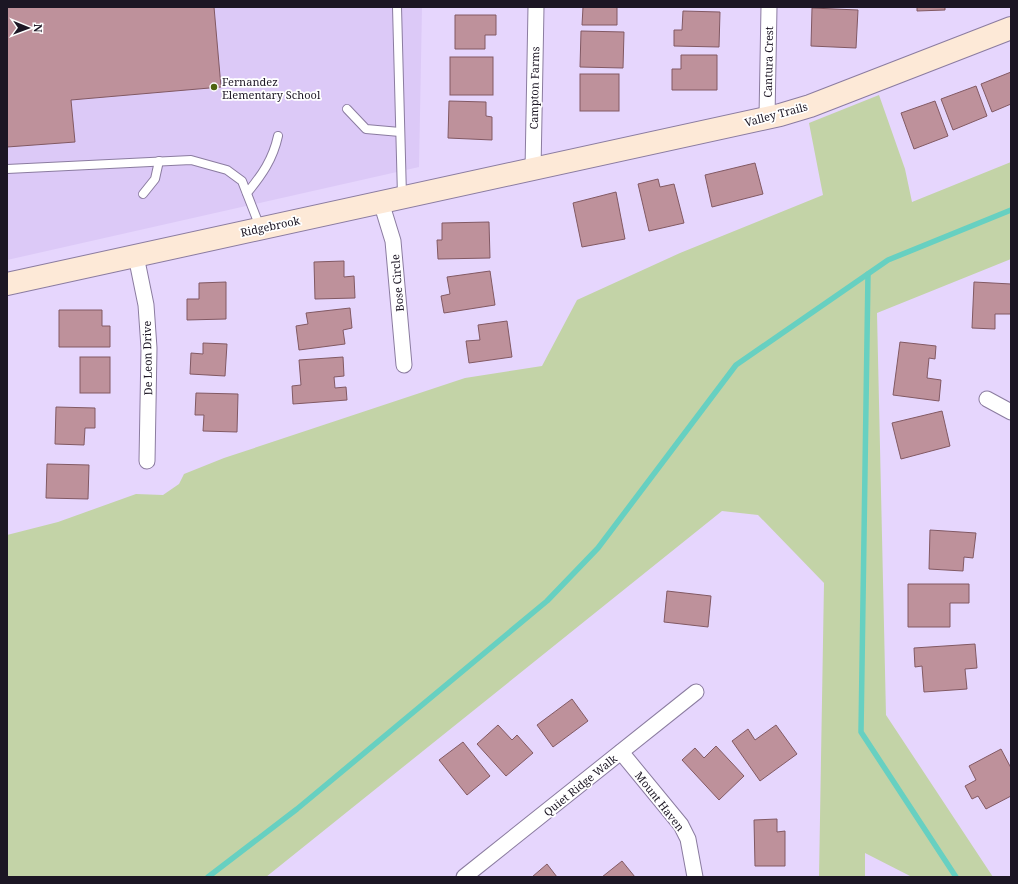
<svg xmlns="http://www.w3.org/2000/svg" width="1018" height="884" font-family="'Noto Serif',serif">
<rect width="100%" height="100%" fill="#e6d6fd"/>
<path fill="#dcc9f7" d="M 7,7 L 422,7 L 419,167 L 7,260 Z"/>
<path fill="#c3d3a7" d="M 879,95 L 905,169 L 912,202 L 1011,162 L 1011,259 L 877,313 L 886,715 L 993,877 L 912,877 L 865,853 L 865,877 L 819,877 L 824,583 L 758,515 L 722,511 L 266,877 L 7,877 L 7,535 L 58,522 L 136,494 L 163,495 L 179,484 L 184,474 L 224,458 L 465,378 L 542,366 L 577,300 L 680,253 L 823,195 L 809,123 Z"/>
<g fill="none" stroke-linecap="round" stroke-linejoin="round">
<g stroke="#67d0c1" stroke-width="5.5">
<path d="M 868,274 L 861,732 L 956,877"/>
<path d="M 208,877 L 297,809 L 547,601 L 598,548 L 736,365 L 888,260 L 1011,210"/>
</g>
</g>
<g fill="#be919b" stroke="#825963">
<path d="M 7,7 L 214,7 L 221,87 L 71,100 L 75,142 L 7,147 Z"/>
<path d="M 583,7 L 617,7 L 617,25 L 582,25 Z"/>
<path d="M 917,7 L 945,7 L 945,10 L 917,11 Z"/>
<path d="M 812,8 L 858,10 L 856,48 L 811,46 Z"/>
<path d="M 683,11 L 720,12 L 719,47 L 674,46 L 674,30 L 682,30 Z"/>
<path d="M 455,15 L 496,15 L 496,35 L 485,35 L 485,49 L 455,49 Z"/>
<path d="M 581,31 L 624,32 L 623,68 L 580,67 Z"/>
<path d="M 681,55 L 717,55 L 717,90 L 672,90 L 672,69 L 681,69 Z"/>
<rect x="450" y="57" width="43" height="38"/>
<path d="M 1011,72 L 1011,104 L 992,112 L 981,84 Z"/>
<rect x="580" y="74" width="39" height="37"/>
<path d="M 976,86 L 987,116 L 953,130 L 941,99 Z"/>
<path d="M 449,101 L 486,102 L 486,116 L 492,117 L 492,140 L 448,138 Z"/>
<path d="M 935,101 L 948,136 L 914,149 L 901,113 Z"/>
<path d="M 755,163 L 763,194 L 712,207 L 705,175 Z"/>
<path d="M 658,179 L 660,187 L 674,184 L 684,223 L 649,231 L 638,184 Z"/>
<path d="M 616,192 L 625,239 L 582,247 L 573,203 Z"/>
<path d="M 489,222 L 490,258 L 438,259 L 437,240 L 442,240 L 442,223 Z"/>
<path d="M 344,261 L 344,277 L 354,276 L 355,298 L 315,299 L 314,262 Z"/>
<path d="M 490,271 L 495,305 L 444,313 L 441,296 L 450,294 L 447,277 Z"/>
<path d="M 226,282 L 226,319 L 187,320 L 187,299 L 199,299 L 199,283 Z"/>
<path d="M 974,282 L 1011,284 L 1011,314 L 995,314 L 995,329 L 972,328 Z"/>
<path d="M 350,308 L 352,328 L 343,330 L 345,344 L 299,350 L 296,326 L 308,324 L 306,313 Z"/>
<path d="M 59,310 L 102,310 L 102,326 L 110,326 L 110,347 L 59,347 Z"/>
<path d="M 507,321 L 512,357 L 469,363 L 466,341 L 480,340 L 478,325 Z"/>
<path d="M 900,342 L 936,346 L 935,359 L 929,358 L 927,378 L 941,380 L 939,401 L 893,395 Z"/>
<path d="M 203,343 L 227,344 L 225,376 L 190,374 L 191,353 L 203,354 Z"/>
<rect x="80" y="357" width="30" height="36"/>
<path d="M 343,357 L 344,376 L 334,377 L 335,388 L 346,387 L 347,400 L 293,404 L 292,386 L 301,385 L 299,360 Z"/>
<path d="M 196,393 L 238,394 L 237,432 L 203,431 L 204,415 L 195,415 Z"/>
<path d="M 56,407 L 95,408 L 95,428 L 85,428 L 84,445 L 55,444 Z"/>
<path d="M 942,411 L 950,446 L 901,459 L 892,423 Z"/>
<path d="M 47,464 L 89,465 L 88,499 L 46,498 Z"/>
<path d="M 930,530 L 976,533 L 973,558 L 964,557 L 963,571 L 929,569 Z"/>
<path d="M 908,584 L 969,584 L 969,603 L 950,603 L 950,627 L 908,627 Z"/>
<path d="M 667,591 L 711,596 L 708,627 L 664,622 Z"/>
<path d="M 975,644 L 977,668 L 965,669 L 967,689 L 924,692 L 922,666 L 915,667 L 914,648 Z"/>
<path d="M 572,699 L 588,721 L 553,747 L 537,725 Z"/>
<path d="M 498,725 L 512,740 L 517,735 L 533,753 L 506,776 L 477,744 Z"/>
<path d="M 776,725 L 797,754 L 760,781 L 732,741 L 748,729 L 755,740 Z"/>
<path d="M 463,742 L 490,776 L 467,795 L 439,760 Z"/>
<path d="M 716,746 L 744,776 L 719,800 L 682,760 L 695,748 L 704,758 Z"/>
<path d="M 1001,749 L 1011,768 L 1011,796 L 986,809 L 978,796 L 972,799 L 965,786 L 976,780 L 969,766 Z"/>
<path d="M 777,819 L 777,832 L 785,831 L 785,866 L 755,866 L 754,820 Z"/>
<path d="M 622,861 L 635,877 L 602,877 Z"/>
<path d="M 547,864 L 557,877 L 532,877 Z"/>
</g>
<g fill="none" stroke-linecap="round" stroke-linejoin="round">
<defs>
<g id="lane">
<path d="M 397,7 L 402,196"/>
<path d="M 347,109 L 366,129 L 400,132"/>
<path d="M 7,169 L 191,160 L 227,170 L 242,181 L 260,227"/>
<path d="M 247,193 C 262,175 273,159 278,136"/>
<path d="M 143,194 L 155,179 L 159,161"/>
</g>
<g id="street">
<path d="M 767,117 L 769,7"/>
<path d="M 533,170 L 536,7"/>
<path d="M 381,202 L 393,241 L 404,365"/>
<path d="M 136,256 L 146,305 L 149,348 L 147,461"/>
<path d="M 987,399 L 1011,412"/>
<path d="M 621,752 L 681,825 L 688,839 L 695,877"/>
<path d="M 464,877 L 696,692"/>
</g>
<path id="secondary" d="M 7,284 L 780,115 L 810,106 L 1011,28"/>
</defs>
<use href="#lane" stroke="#8b7ca0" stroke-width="10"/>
<use href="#street" stroke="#8b7ca0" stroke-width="17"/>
<use href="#secondary" stroke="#8b7ca0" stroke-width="24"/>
<use href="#lane" stroke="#fff" stroke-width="8"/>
<use href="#street" stroke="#fff" stroke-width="15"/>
<use href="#secondary" stroke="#fde9d7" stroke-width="22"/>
</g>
<circle fill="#4e630f" stroke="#fff" stroke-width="1.5" cx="214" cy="87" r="4"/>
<g text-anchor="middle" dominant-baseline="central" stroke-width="3.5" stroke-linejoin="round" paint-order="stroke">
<g font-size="11" fill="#1c1624" stroke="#fff">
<text transform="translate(768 62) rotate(-89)">Cantura Crest</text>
<text transform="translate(534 88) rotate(-89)">Campton Farms</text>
<text transform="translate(776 114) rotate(-15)">Valley Trails</text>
<text transform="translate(270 226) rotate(-12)">Ridgebrook</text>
<text transform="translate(397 283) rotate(-95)">Bose Circle</text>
<text transform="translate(147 358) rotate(-91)">De Leon Drive</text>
<text transform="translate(580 785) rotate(-39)">Quiet Ridge Walk</text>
<text transform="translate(660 801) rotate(52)">Mount Haven</text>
</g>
<g font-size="11" fill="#1c1624" stroke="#fff" text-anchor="start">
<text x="222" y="81">Fernandez<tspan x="222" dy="13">Elementary School</tspan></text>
</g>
</g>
<rect width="1018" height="884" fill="none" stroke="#1c1624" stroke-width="16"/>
<g transform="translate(28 28) rotate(91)" stroke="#ffffff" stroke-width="3" paint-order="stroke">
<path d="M0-3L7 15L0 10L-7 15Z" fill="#1c1624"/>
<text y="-6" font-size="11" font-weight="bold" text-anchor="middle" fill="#1c1624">N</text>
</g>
</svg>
